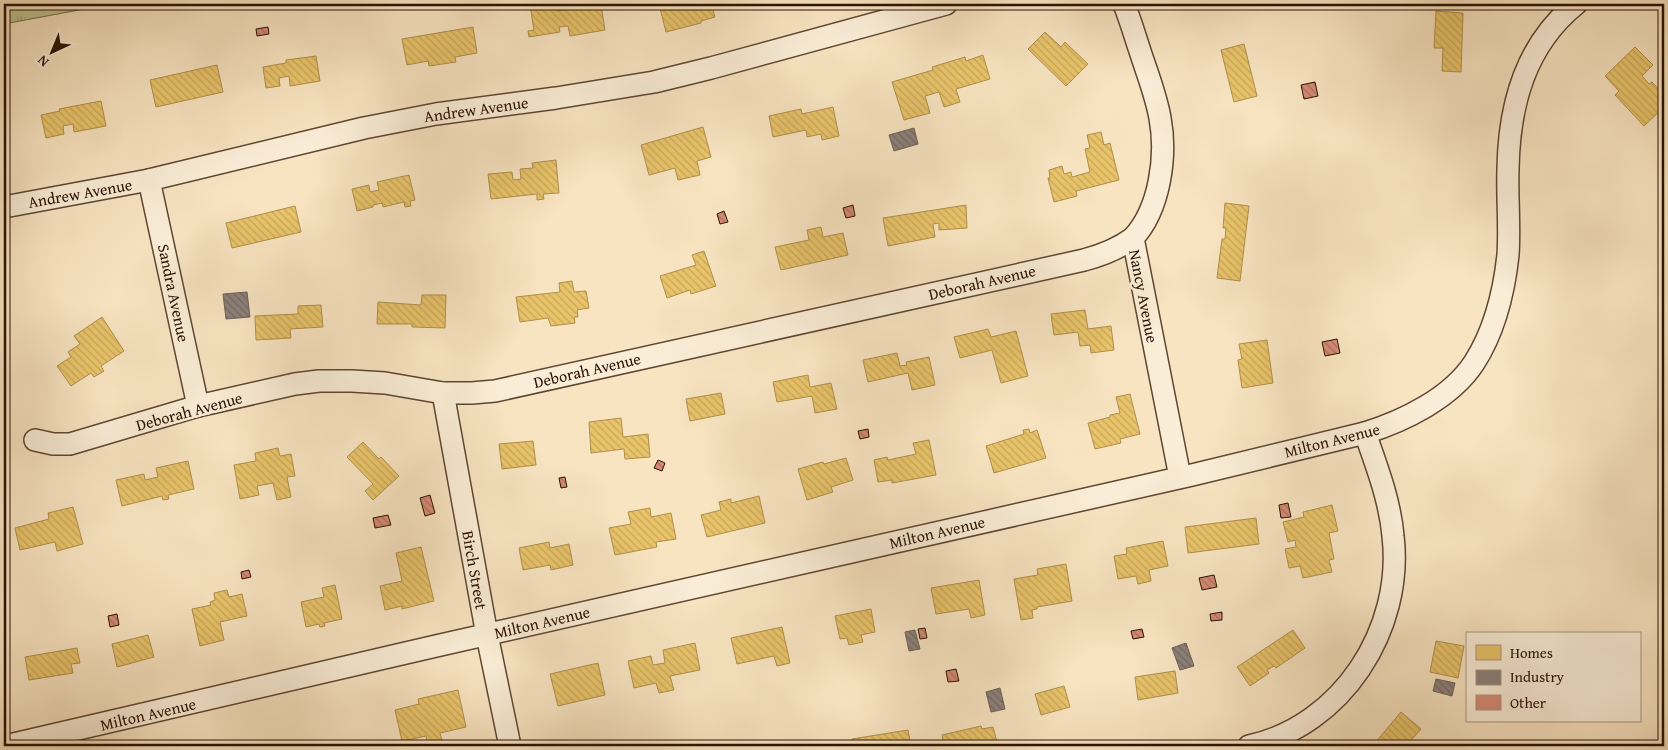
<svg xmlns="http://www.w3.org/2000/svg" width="1668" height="750" font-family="'Gentium Book Plus',serif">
<defs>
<pattern id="grass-tufts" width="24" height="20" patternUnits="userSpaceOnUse" patternTransform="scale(1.25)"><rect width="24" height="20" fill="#bec492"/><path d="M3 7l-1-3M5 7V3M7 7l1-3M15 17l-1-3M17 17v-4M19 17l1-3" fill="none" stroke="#a3a77c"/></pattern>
<pattern id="homes-back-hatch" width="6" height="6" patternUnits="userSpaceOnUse" patternTransform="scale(1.25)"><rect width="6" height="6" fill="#e9c46a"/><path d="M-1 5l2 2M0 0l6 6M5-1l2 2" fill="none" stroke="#c8a75a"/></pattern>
<pattern id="industry-back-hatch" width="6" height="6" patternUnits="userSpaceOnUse" patternTransform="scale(1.25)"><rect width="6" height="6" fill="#8a817c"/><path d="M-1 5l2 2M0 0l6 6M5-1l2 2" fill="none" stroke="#716863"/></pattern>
<pattern id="building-back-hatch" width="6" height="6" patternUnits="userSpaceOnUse" patternTransform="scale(1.25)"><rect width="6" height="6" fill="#d58b76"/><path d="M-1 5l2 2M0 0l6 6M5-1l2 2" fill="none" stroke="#ad705f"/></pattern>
</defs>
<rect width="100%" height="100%" fill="#f8e4c1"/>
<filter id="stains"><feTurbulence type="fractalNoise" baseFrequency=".004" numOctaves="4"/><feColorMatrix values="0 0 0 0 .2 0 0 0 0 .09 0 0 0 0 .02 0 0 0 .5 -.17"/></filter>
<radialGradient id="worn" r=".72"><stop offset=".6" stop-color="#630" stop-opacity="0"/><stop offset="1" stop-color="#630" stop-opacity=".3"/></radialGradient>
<path fill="url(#grass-tufts)" stroke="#746b4a" d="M 4,4 L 111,4 L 4,24 Z"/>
<g fill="url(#homes-back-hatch)" stroke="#b08f4b">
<path d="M 540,4 L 555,4 L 556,11 L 601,5 L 605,30 L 570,36 L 568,26 L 559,27 L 560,32 L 529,37 L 528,31 L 534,30 L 530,5 Z"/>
<path d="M 659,4 L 711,4 L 715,17 L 701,21 L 701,23 L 666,32 Z"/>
<path d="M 1436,11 L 1463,13 L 1461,72 L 1442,71 L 1443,48 L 1434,48 Z"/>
<path d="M 473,27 L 477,53 L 455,57 L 456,62 L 429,66 L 428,61 L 407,65 L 402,39 Z"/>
<path d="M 1045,32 L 1061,47 L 1065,42 L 1088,64 L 1066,86 L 1028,49 Z"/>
<path d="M 1244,44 L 1257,96 L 1234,102 L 1221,50 Z"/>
<path d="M 1635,47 L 1653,65 L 1642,76 L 1649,84 L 1652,82 L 1664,95 L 1664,107 L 1644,126 L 1615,95 L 1619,91 L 1605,76 Z"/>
<path d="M 983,55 L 990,79 L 956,89 L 960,102 L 944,107 L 939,92 L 925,96 L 930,113 L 904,120 L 892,82 L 933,70 L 932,67 L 965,57 L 966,61 Z"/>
<path d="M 316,56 L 320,81 L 290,86 L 289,76 L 279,78 L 280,86 L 266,88 L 263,67 L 286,63 L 286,60 Z"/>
<path d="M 217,65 L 223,92 L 156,107 L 150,80 Z"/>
<path d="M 101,101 L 106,126 L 74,132 L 73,124 L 63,126 L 64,134 L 46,138 L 41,115 L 60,111 L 59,109 Z"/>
<path d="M 833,107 L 839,136 L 822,140 L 821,134 L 807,137 L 806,130 L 773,137 L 769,116 L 801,109 L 802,114 Z"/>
<path d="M 703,127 L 711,157 L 697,161 L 700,175 L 678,180 L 675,168 L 649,175 L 641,145 Z"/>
<path d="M 1101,132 L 1104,145 L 1110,143 L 1119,180 L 1076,191 L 1077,196 L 1054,202 L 1048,178 L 1050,178 L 1049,170 L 1062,166 L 1064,174 L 1071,172 L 1072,177 L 1090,172 L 1085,149 L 1090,148 L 1087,135 Z"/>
<path d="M 556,160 L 559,193 L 543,194 L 544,199 L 537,200 L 537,194 L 491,199 L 488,174 L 512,172 L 513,180 L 521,179 L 520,169 L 533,168 L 532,163 Z"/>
<path d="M 409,175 L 415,200 L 410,201 L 411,206 L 405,207 L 404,202 L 383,207 L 382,203 L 373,205 L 373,207 L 357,211 L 352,189 L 369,185 L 370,192 L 379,190 L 377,182 Z"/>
<path d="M 1225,203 L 1249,206 L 1240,281 L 1217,278 L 1222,239 L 1225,239 L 1226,228 L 1223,228 Z"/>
<path d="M 966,205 L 967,228 L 939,230 L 939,223 L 933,224 L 935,237 L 888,246 L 883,218 Z"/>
<path d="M 295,206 L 301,232 L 232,248 L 226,223 Z"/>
<path d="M 821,227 L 823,237 L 843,233 L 848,255 L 781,270 L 775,247 L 809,240 L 807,230 Z"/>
<path d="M 704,251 L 716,286 L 691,294 L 690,290 L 667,298 L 660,276 L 696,265 L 692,255 Z"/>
<path d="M 572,281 L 574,292 L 586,291 L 589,308 L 577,310 L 578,317 L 574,317 L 575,323 L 551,326 L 548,318 L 520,322 L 516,297 L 560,292 L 559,283 Z"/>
<path d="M 422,295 L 446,295 L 445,328 L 412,327 L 412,324 L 377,324 L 378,302 L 421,305 Z"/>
<path d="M 321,305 L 323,327 L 290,329 L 291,338 L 256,340 L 255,316 L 298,314 L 298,306 Z"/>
<path d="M 1085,310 L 1088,329 L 1111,326 L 1114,350 L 1091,353 L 1090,345 L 1080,346 L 1078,332 L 1054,335 L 1051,314 Z"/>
<path d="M 102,317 L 124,351 L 101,366 L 104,371 L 94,377 L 91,373 L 71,386 L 57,366 L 71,357 L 68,352 L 80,344 L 74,336 Z"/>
<path d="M 988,329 L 991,337 L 1016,331 L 1028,376 L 1001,383 L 992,350 L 960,358 L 954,337 Z"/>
<path d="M 1267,340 L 1273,383 L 1242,388 L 1238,360 L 1242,359 L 1239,344 Z"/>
<path d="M 897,353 L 900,366 L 907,365 L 906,362 L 929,357 L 935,385 L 912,390 L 908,373 L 868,382 L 863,360 Z"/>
<path d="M 808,375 L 810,387 L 831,383 L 837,409 L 815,413 L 812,396 L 777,402 L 773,382 Z"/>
<path d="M 721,393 L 725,414 L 690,421 L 686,399 Z"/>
<path d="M 1130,394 L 1140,434 L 1120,439 L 1121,443 L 1095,449 L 1088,423 L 1110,417 L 1110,415 L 1120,413 L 1116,397 Z"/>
<path d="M 621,418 L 623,437 L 648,434 L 650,457 L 625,459 L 624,449 L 591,453 L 589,422 Z"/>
<path d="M 1029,429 L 1030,433 L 1037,430 L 1046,458 L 994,473 L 986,446 L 1024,434 L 1023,430 Z"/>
<path d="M 929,440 L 936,475 L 892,483 L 892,480 L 878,482 L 874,460 L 887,457 L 888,460 L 916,454 L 913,443 Z"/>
<path d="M 533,441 L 536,465 L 502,469 L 499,444 Z"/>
<path d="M 363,442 L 379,459 L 381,457 L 399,476 L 373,500 L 365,491 L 373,484 L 347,457 Z"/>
<path d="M 278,448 L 280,456 L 291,454 L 295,476 L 287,477 L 291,497 L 277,500 L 273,483 L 257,486 L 259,495 L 240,499 L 234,465 L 256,461 L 255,453 Z"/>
<path d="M 846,458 L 853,480 L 831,487 L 833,492 L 807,500 L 798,469 L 823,462 L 824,464 Z"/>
<path d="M 188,461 L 194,489 L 168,495 L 169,499 L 163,500 L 162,496 L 122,506 L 116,480 L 144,474 L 145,480 L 158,477 L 156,468 Z"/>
<path d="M 759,496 L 765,523 L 707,537 L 701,515 L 721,510 L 719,502 L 731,499 L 731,503 Z"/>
<path d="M 1332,505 L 1338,531 L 1329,533 L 1334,559 L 1329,560 L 1332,572 L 1303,578 L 1300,566 L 1289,568 L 1285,549 L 1296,547 L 1295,540 L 1288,542 L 1283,522 L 1304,517 L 1303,512 Z"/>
<path d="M 73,507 L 83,544 L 57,551 L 55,542 L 20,550 L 15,528 L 49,519 L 48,513 Z"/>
<path d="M 650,508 L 651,517 L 671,513 L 676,539 L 656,542 L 657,547 L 615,555 L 609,528 L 631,524 L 628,512 Z"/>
<path d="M 1256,518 L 1259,544 L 1188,553 L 1185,527 Z"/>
<path d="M 1163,541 L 1168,566 L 1149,570 L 1151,581 L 1138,584 L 1136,576 L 1118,579 L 1114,556 L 1127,554 L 1126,548 Z"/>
<path d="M 549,542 L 550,548 L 569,544 L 573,565 L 551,570 L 550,565 L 523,570 L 519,548 Z"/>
<path d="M 421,547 L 434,601 L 402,609 L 402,606 L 385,610 L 380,586 L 402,581 L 396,553 Z"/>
<path d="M 1066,564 L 1072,601 L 1037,607 L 1037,609 L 1032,610 L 1033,618 L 1021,620 L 1014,579 L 1038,575 L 1037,569 Z"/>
<path d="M 979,580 L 985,615 L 971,618 L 969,609 L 936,614 L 931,588 Z"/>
<path d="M 335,585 L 342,619 L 324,623 L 325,626 L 320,627 L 319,624 L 306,627 L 301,602 L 324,597 L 322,588 Z"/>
<path d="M 227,590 L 229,597 L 242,594 L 247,616 L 220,622 L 224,640 L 200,646 L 192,609 L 211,605 L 210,602 L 215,600 L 214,593 Z"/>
<path d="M 871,609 L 875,632 L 861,635 L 863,642 L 849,645 L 847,638 L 840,639 L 835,616 Z"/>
<path d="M 782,627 L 790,663 L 777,666 L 774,656 L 737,664 L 731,638 Z"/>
<path d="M 1293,630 L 1305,648 L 1276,668 L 1274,666 L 1267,670 L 1269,673 L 1250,686 L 1237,667 Z"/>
<path d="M 148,635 L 154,657 L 117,667 L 112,644 Z"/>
<path d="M 1436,641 L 1464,646 L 1458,678 L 1430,672 Z"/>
<path d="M 695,643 L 700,670 L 670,676 L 674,690 L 659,693 L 656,683 L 634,688 L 628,661 L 651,656 L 653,665 L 665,663 L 663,650 Z"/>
<path d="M 77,648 L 80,663 L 71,664 L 73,673 L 29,680 L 25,657 Z"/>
<path d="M 598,663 L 605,695 L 558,706 L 550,674 Z"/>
<path d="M 1175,671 L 1178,693 L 1138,700 L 1135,677 Z"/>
<path d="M 1064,686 L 1070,707 L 1041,715 L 1035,694 Z"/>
<path d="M 458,690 L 466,727 L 440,733 L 442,741 L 427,744 L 426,736 L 402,741 L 395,710 L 419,704 L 418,699 Z"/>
<path d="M 1401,712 L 1421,729 L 1406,746 L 1379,746 L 1375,743 Z"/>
<path d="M 981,726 L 982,729 L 993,727 L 997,742 L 986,745 L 986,746 L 944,746 L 942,735 Z"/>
<path d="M 908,730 L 911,746 L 853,746 L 852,739 Z"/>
</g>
<g fill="url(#industry-back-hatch)" stroke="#6e6058">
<path d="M 914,128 L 918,144 L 894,151 L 889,135 Z"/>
<path d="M 247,292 L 250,317 L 226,319 L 223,294 Z"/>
<path d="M 915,630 L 920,649 L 909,651 L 905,632 Z"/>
<path d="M 1186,643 L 1194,666 L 1180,670 L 1172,648 Z"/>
<path d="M 1436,679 L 1455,683 L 1452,696 L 1433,691 Z"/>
<path d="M 1000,688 L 1005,709 L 991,712 L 986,692 Z"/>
</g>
<g fill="url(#building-back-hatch)" stroke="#2b1203">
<path d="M 268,27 L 269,34 L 257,36 L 256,29 Z"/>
<path d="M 1315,82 L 1318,96 L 1304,99 L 1301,85 Z"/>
<path d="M 853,205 L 855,216 L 846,218 L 843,208 Z"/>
<path d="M 724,211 L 728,222 L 720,224 L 717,214 Z"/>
<path d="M 1337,339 L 1340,353 L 1325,356 L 1322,342 Z"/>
<path d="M 868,429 L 869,437 L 860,439 L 858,431 Z"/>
<path d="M 658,460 L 665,463 L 662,471 L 654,468 Z"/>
<path d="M 565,477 L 567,487 L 561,488 L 559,478 Z"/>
<path d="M 430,495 L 435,513 L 425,516 L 420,498 Z"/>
<path d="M 1288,503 L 1291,517 L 1281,518 L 1279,505 Z"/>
<path d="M 388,515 L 391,525 L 375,528 L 373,518 Z"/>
<path d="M 249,570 L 251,577 L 242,579 L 241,572 Z"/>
<path d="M 1214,575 L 1217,587 L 1202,590 L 1199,578 Z"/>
<path d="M 1222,612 L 1222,620 L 1211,621 L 1210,614 Z"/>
<path d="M 117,614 L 119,625 L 110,627 L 108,616 Z"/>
<path d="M 925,628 L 927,638 L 920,639 L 918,629 Z"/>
<path d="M 1142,629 L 1144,637 L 1133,639 L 1131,631 Z"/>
<path d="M 956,669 L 959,681 L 948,682 L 946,671 Z"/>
</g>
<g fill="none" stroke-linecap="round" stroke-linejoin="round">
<defs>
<g id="minor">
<path d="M 1124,4 C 1130,19 1135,36 1140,51 C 1147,73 1156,95 1160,118 C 1167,156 1160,209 1133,238 L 1180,477"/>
<path d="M 149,180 L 198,406"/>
<path d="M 4,207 L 149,180 L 364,128 L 436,114 L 556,98 L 654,82 L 711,68 L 946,4"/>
<path d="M 443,393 L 487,635 L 510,746"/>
<path d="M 35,440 L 53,444 L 70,444 L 198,406 L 295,384 L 319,381 L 352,381 L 385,383 L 443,393 L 472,393 L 495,391 L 1084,260 C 1103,255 1118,249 1133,238"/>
<path d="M 5,746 L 436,646 L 1192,475 L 1365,433 C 1404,421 1451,398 1474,363 C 1494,332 1504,292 1508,255 C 1510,227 1507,197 1508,169 C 1509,105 1525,45 1576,4"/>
<path d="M 1249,746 C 1342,726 1404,629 1393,536 C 1390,501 1377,467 1365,433"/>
</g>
</defs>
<use href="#minor" stroke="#5e4632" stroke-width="24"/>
<use href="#minor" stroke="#faedd7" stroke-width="21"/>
</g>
<g text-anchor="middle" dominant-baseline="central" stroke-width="5" stroke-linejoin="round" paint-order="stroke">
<g font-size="16" fill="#2b1203" stroke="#faedd7">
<text transform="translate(476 109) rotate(-8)">Andrew Avenue</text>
<text transform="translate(80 193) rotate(-10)">Andrew Avenue</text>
<text transform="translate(982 282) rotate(-13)">Deborah Avenue</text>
<text transform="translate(174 293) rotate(78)">Sandra Avenue</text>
<text transform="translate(1144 296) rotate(79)">Nancy Avenue</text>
<text transform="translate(587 370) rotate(-13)">Deborah Avenue</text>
<text transform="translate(189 411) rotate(-15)">Deborah Avenue</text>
<text transform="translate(1332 440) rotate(-14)">Milton Avenue</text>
<text transform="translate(937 532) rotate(-13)">Milton Avenue</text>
<text transform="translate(475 570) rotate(80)">Birch Street</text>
<text transform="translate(542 622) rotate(-13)">Milton Avenue</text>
<text transform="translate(148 714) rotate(-13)">Milton Avenue</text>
</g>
</g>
<rect width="1668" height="750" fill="none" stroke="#f8e4c1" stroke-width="20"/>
<rect x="5" y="5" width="1658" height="740" fill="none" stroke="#2b1203" stroke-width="2.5"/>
<rect x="10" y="10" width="1648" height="730" fill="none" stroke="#2b1203"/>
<rect x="1466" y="632" width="175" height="90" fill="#faedd7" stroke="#a79582"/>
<rect x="1476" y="645" width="25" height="15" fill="#e9c46a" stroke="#a79582"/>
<text x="1510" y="658" font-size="15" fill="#2b1203">Homes</text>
<rect x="1476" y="670" width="25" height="15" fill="#8a817c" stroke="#a79582"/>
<text x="1510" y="682" font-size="15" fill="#2b1203">Industry</text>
<rect x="1476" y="695" width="25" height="15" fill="#d58b76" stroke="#a79582"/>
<text x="1510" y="708" font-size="15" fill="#2b1203">Other</text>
<g transform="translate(52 52) rotate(224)" stroke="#faedd7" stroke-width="4" paint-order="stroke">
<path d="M0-4L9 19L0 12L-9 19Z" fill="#2b1203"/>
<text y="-8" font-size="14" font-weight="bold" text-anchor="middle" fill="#2b1203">N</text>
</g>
<rect width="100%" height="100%" filter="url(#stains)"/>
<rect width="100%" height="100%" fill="url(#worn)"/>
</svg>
